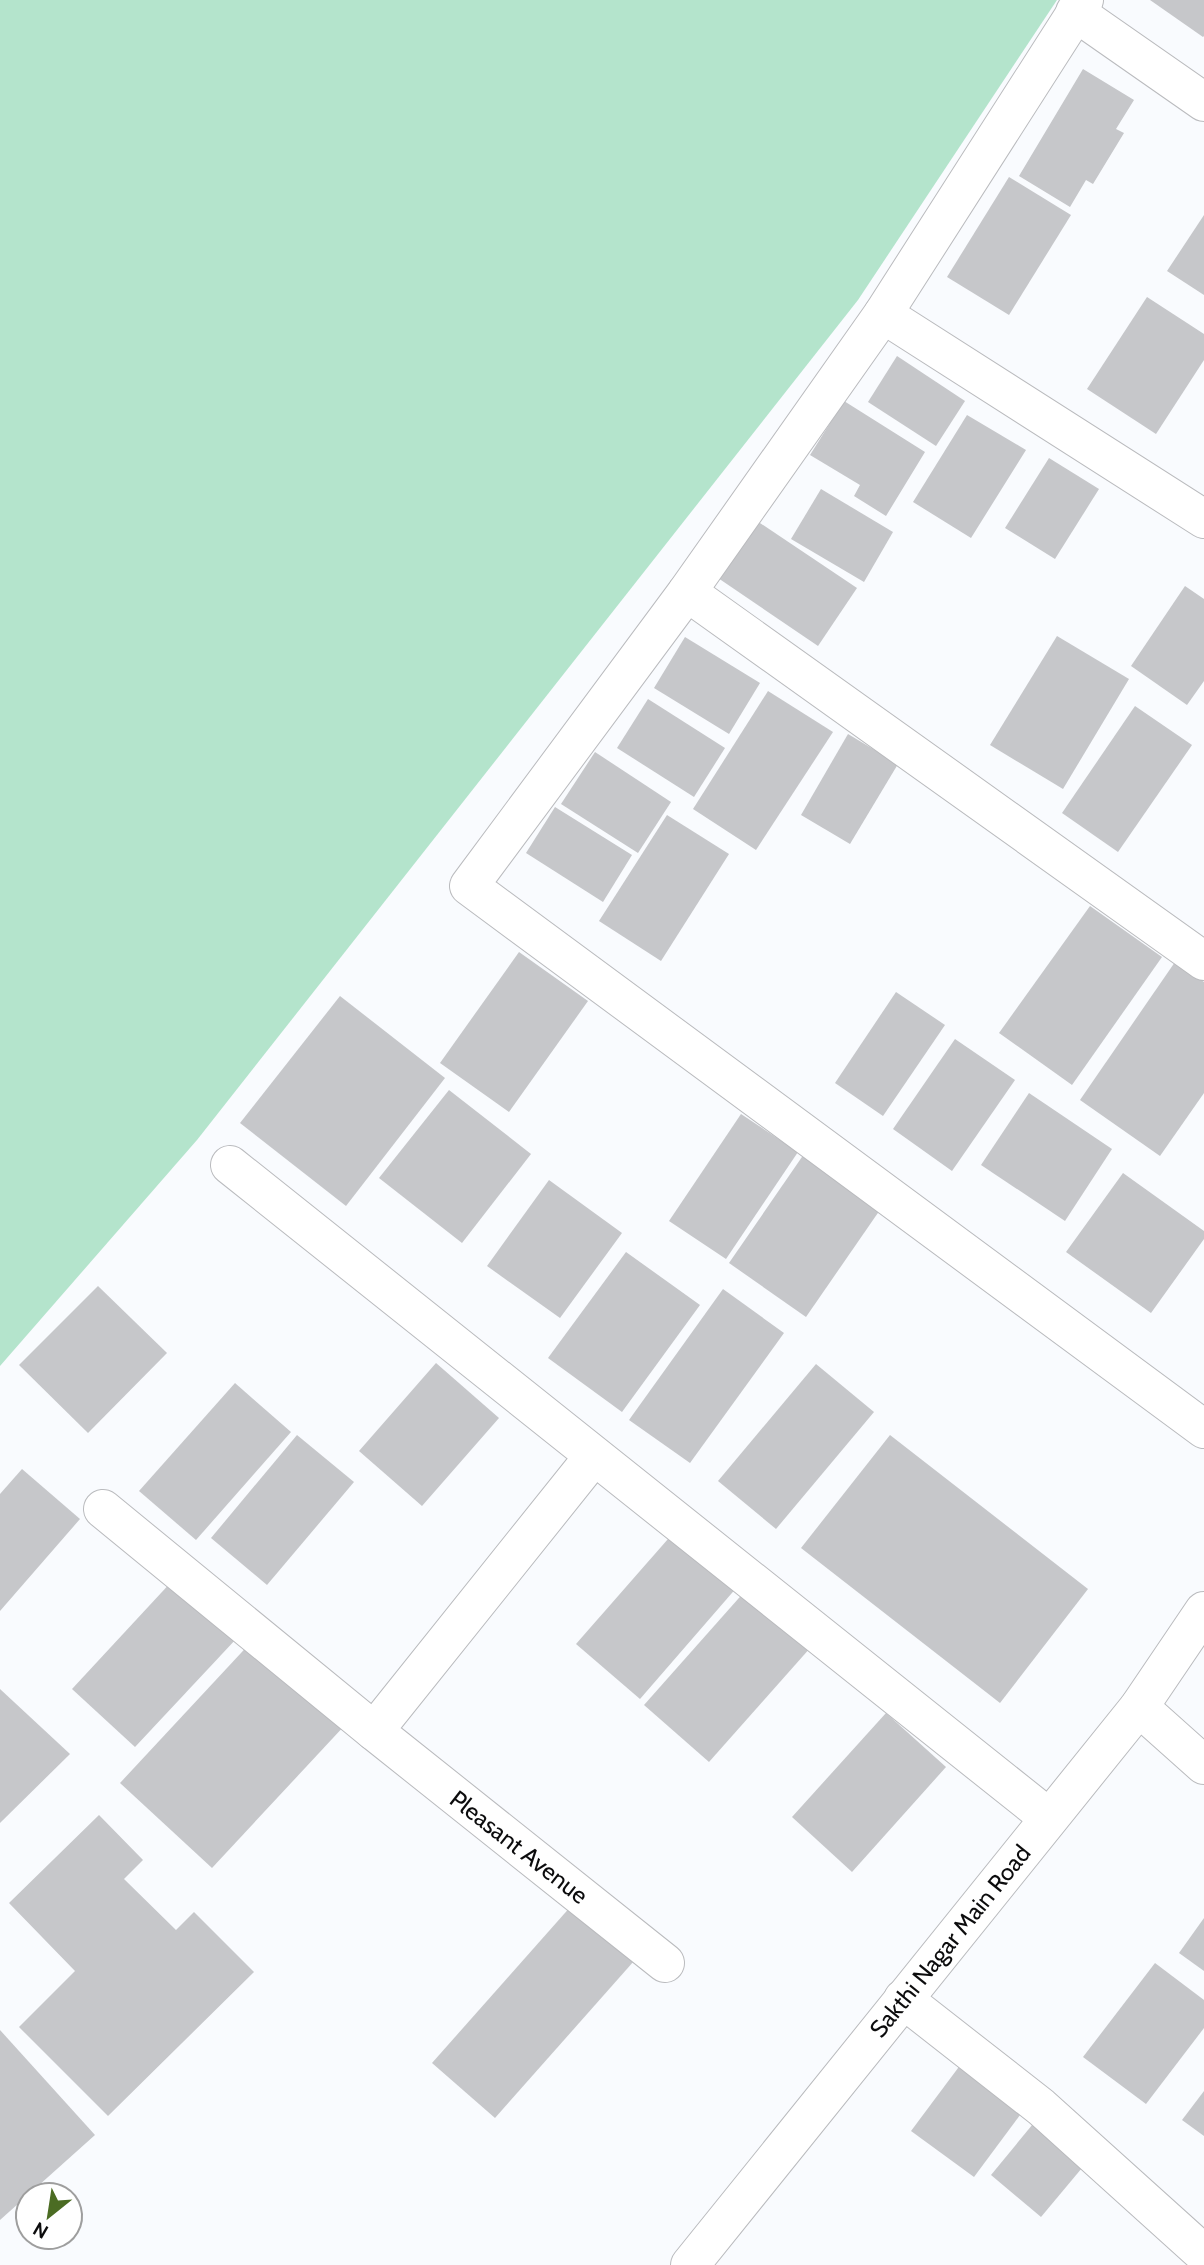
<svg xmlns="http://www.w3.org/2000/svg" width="1204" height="2265" font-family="Cabin,sans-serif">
<rect width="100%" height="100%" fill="#f9fbfe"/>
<path fill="#b4e4cc" d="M 0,0 L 1057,0 L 858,300 L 197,1140 L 0,1366 Z"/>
<g fill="#c6c7ca">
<path d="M 1150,0 L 1204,0 L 1204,36 L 1203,37 Z"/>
<path d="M 1083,69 L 1134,100 L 1116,129 L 1124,133 L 1093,184 L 1086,180 L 1070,207 L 1019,176 Z"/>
<path d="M 1009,177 L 1071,215 L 1009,315 L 947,277 Z"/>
<path d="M 1204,215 L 1204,295 L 1167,271 Z"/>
<path d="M 1147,297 L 1204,334 L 1204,360 L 1156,434 L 1087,389 Z"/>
<path d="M 897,356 L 965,401 L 936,446 L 868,402 Z"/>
<path d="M 844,401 L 925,452 L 886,516 L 854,496 L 860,485 L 810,455 Z"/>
<path d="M 967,415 L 1026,450 L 971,538 L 913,502 Z"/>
<path d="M 1049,458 L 1099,489 L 1055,559 L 1005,528 Z"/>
<path d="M 821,489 L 893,532 L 864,582 L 791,539 Z"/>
<path d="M 757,521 L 857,588 L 818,646 L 718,578 Z"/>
<path d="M 1185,586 L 1204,599 L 1204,681 L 1187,705 L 1131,666 Z"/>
<path d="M 1057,636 L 1129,679 L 1063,789 L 990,745 Z"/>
<path d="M 685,637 L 760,683 L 729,734 L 654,688 Z"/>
<path d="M 768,691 L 833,732 L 756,850 L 693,809 Z"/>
<path d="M 648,699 L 725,748 L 694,797 L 617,748 Z"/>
<path d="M 1135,706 L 1192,745 L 1118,852 L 1062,813 Z"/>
<path d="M 848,734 L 898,764 L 850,844 L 801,815 Z"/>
<path d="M 595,752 L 671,802 L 638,853 L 561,804 Z"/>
<path d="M 555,807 L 632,855 L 603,902 L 526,853 Z"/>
<path d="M 667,815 L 729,854 L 661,961 L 599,921 Z"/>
<path d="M 1090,906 L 1162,957 L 1072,1085 L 999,1033 Z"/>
<path d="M 519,952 L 588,1001 L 509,1112 L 440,1063 Z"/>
<path d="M 1175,962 L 1204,982 L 1204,1093 L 1160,1156 L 1080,1100 Z"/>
<path d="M 896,992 L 945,1025 L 883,1116 L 835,1083 Z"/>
<path d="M 340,996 L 445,1078 L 346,1206 L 240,1123 Z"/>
<path d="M 955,1039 L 1015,1080 L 952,1171 L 893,1129 Z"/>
<path d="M 449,1090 L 531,1154 L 462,1243 L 379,1178 Z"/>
<path d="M 1029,1093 L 1112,1149 L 1065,1221 L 981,1165 Z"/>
<path d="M 741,1114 L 798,1152 L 726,1259 L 669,1221 Z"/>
<path d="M 804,1154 L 882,1207 L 806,1317 L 729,1263 Z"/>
<path d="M 1123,1173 L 1204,1231 L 1204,1239 L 1151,1313 L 1066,1252 Z"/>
<path d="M 549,1180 L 622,1233 L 560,1318 L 487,1266 Z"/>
<path d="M 626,1252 L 700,1305 L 622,1412 L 548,1358 Z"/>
<path d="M 98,1286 L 167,1353 L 88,1433 L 19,1365 Z"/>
<path d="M 723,1289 L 784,1333 L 690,1463 L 629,1420 Z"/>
<path d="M 436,1363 L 499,1418 L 422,1506 L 359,1451 Z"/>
<path d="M 816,1364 L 874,1412 L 776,1529 L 718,1481 Z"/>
<path d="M 235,1383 L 291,1432 L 196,1540 L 139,1491 Z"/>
<path d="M 297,1435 L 354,1482 L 267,1585 L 211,1538 Z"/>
<path d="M 890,1435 L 1088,1589 L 1000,1703 L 801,1548 Z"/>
<path d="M 22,1469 L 80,1519 L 0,1611 L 0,1494 Z"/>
<path d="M 675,1531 L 738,1586 L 640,1699 L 576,1644 Z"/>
<path d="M 174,1579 L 237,1638 L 135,1747 L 72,1689 Z"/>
<path d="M 746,1590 L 811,1647 L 709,1762 L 644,1705 Z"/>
<path d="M 254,1639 L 346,1724 L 212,1868 L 120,1783 Z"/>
<path d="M 0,1689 L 70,1754 L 0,1823 Z"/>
<path d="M 886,1713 L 946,1767 L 852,1872 L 792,1817 Z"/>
<path d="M 99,1815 L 143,1860 L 124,1879 L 176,1930 L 194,1912 L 254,1972 L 108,2116 L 19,2027 L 75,1971 L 9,1903 Z"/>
<path d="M 572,1905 L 634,1961 L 495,2118 L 432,2063 Z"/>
<path d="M 1204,1918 L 1204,1971 L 1179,1953 Z"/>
<path d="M 1155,1963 L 1204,2000 L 1204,2028 L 1146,2104 L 1083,2057 Z"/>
<path d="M 0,2030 L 95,2135 L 0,2220 Z"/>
<path d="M 964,2060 L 1026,2107 L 974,2177 L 911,2131 Z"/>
<path d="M 1204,2091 L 1204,2136 L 1182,2120 Z"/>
<path d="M 1042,2113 L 1092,2156 L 1041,2217 L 991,2175 Z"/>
</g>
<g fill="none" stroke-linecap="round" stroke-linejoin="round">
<defs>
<g id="street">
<path d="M 1084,0 L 883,314 L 687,592 L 469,886 L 1204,1429"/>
<path d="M 1075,12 L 1204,102"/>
<path d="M 883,314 L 1204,519"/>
<path d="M 687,592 L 1204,961"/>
<path d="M 230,1165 L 1049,1818"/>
<path d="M 594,1456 L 374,1731 L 665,1963"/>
<path d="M 103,1509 L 374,1731"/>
<path d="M 1139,1707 L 1204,1765"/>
<path d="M 903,1999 L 1041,2107 L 1204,2254"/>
<path d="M 690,2265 L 1139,1707 L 1204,1611"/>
</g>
</defs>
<use href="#street" stroke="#babbbe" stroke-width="40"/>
<use href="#street" stroke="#fff" stroke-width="38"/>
</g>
<g text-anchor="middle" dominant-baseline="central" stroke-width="5" stroke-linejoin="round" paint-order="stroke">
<g font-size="24" fill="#0c0c0d" stroke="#fff">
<text transform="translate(519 1847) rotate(38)">Pleasant Avenue</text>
<text transform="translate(950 1941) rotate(-51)">Sakthi Nagar Main Road</text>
</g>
</g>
<g transform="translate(49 2216) rotate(210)"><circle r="33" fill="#ffffff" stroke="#9e9e9e" stroke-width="2"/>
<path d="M0-5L12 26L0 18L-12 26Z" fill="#4b6c23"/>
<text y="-10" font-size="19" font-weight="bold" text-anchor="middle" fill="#0c0c0d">N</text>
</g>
</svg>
